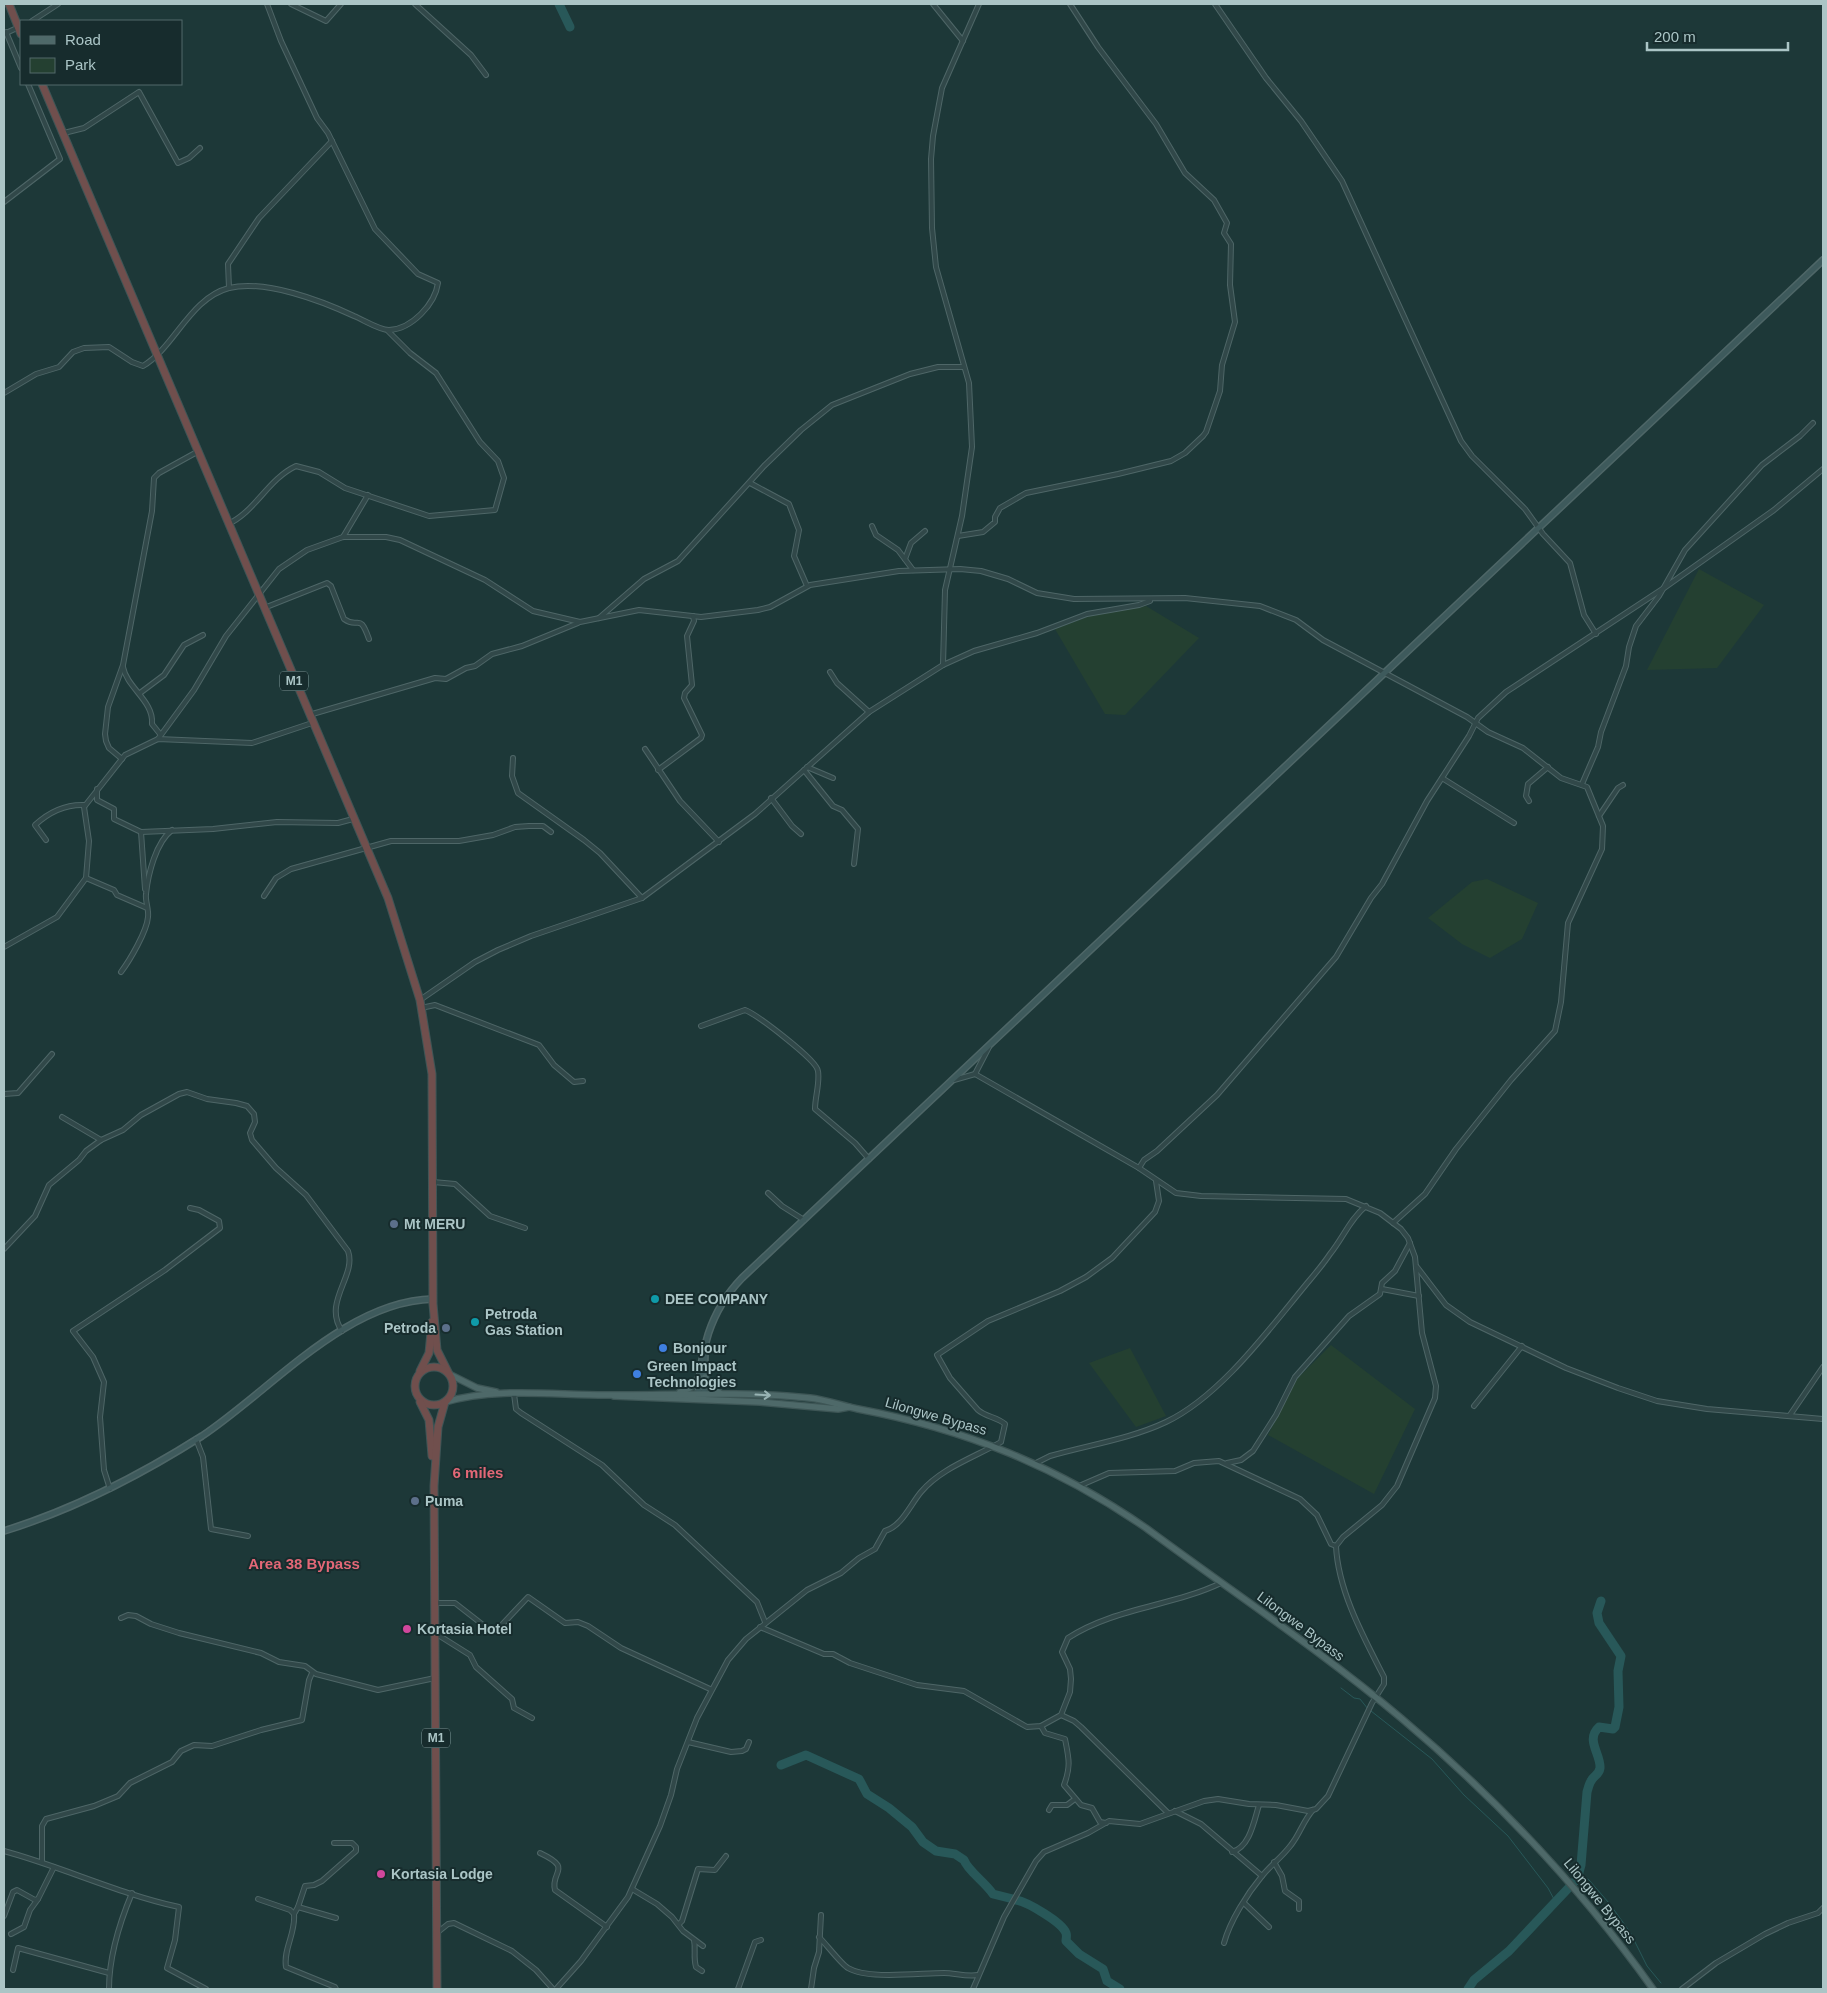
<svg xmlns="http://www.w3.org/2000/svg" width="1827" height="1993" font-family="Helvetica,sans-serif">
<rect width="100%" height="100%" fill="#1d3838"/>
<g fill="#244031">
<path d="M 1699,569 L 1764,605 L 1717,668 L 1647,670 Z"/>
<path d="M 1146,606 L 1199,638 L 1125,715 L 1105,714 L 1055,629 L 1093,615 Z"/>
<path d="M 1487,879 L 1538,903 L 1522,939 L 1490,958 L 1462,944 L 1428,918 L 1472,882 Z"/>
<path d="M 1331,1345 L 1415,1409 L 1374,1494 L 1268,1435 L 1297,1379 Z"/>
<path d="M 1130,1348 L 1166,1416 L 1136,1427 L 1089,1363 Z"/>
</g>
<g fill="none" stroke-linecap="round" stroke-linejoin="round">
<g stroke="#285859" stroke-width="1">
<path d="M 1341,1688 L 1354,1698 L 1360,1699 L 1368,1709"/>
<path d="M 1371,1711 L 1432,1759 L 1464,1795 L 1508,1836 L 1548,1888 L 1555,1901"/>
<path d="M 1579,1873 L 1589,1880 L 1609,1903 L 1630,1932 L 1647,1966 L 1661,1983"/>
</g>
<g stroke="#285859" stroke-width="9">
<path d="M 559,4 L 570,27"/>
<path d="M 781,1765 L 806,1755 L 859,1779 L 867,1794 L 889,1808 L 912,1827 L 923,1842 L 936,1851 L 955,1854 L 964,1860 C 968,1871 984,1881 993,1894 L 1013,1899"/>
<path d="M 1016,1900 C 1027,1902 1062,1922 1066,1933 C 1067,1936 1066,1939 1066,1941 L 1079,1954 L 1103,1969 L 1107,1981 L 1120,1989"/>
<path d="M 1468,1989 L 1474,1980 L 1509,1951 L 1577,1879 L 1581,1865 L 1587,1792 C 1588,1789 1589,1784 1591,1781 C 1594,1775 1599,1775 1600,1768 C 1601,1754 1585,1740 1599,1727 L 1613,1729 L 1615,1727 L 1619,1707 L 1618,1671 L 1621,1656 L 1599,1623 L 1597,1613 L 1601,1601"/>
</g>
<defs>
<g id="street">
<path d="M 291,4 L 326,21 L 341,4"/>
<path d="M 415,4 L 471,55 L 486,75"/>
<path d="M 933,4 L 963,41"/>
<path d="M 1215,4 L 1266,78 L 1301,121 L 1342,181 L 1461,441 L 1472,456 L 1525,509 L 1543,534 L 1570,563 L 1584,615 L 1596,634"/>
<path d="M 32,21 L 58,4"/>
<path d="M 6,32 L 21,68"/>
<path d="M 4,34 L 19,27"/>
<path d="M 64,133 L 84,128 L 139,92 L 178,163 L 189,158 L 200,148"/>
<path d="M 4,202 L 60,159 L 28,84"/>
<path d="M 229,288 L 228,264 L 259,218 L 332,141"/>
<path d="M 4,393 L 36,374 L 59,367 L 73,352 L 84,348 L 109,347 L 132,362 L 143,366 C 174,348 190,298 229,288 C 265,279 322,301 354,316 C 364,320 379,330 389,330 C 412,329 435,304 438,283 L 418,274 L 375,229 L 328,133 L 317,118 L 281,41 L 267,4"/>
<path d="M 750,483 L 789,504 L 799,530 L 794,556 L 807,586"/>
<path d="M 228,524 C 255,512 268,479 296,466 L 319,472 L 345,488 L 429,516 L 495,510 L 504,478 L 498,461 L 480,442 L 436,373 L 410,353 L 388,331"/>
<path d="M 872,526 L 876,535 L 898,550 L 913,570"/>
<path d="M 958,536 L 983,532 L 995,522 L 995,517 L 1000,508 L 1026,493 L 1118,474 L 1171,461 L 1185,453 L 1203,436 L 1206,432 L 1220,391 L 1222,365 L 1235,322 L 1230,285 L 1231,244 L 1224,233 L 1227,223 L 1214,200 L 1185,173 L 1156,124 L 1098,47 L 1070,4"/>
<path d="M 343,537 L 368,495"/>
<path d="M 905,559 L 911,543 L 925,531"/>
<path d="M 264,608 L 327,583 L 331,586 L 344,619 C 359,630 359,611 369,639"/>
<path d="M 599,618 L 644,579 L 678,561 L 764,466 L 801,430 L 832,405 L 910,374 L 938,367 L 964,367"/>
<path d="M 943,665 L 945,590 L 962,516 L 972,447 L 969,383 L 936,267 L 932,228 L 931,159 L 933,136 L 942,88 L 979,4"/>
<path d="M 123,667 C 127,688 154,701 152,724 L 160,734"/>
<path d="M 830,672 L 837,683 L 869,712"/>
<path d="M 140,693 L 164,675 L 184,645 L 203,635"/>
<path d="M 309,715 L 435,678 L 446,679 L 466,668 L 475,666 L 492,654 L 522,646 L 578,623"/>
<path d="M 158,739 L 194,690 L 226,636 L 279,569 L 307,550 L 343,537 L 386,537 L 400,540 L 485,580 L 533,611 L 580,622 L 639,610 L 701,617 L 758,610 L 770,607 L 810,585 L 899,571 L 960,569 L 981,571 L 1008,579 L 1037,593 L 1074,599 L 1185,598 L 1260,606 L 1296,620 L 1323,640 L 1467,717 L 1488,732 L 1523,748 L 1561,778 L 1587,787 L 1603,826 L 1602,849 L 1568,923 L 1561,1002 L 1555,1031 L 1511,1080 L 1456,1149 L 1425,1194 L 1393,1223"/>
<path d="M 645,749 L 680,801 L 719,842"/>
<path d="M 513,758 L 512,776 L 518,793 L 584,840 L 600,853 L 642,898"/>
<path d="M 122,759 L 109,748 L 106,741 L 105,734 L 108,707 L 123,665 L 152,511 L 154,478 L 159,473 L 197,452"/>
<path d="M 807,767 L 833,778"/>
<path d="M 658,770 L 701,738 L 702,735 L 684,698 L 685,693 L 692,685 L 687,636 L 694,621 L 693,616"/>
<path d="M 804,770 L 833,806 L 842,810 L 858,829 L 854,864"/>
<path d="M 1442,778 L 1514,823"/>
<path d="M 1582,784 L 1598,747 L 1601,732 L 1626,666 L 1629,647 L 1636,626 L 1659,596 L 1685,550 L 1762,465 L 1800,436 L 1813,423"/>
<path d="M 97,789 L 97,800 L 114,809 L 114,819 L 141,832 L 213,829 L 277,822 L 338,823 L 353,819"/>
<path d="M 771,798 L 792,826 L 801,834"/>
<path d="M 1529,801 L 1526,796 L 1528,784 L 1548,767"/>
<path d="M 1599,816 L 1618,788 L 1623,785"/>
<path d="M 141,832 L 145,889"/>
<path d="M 46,840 L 35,825 C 49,812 65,804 85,805"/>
<path d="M 86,878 L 114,890 L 117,895 L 147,908"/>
<path d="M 264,896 L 276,878 L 291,869 L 391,841 L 459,841 L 493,835 L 515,827 L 529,826 L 543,826 L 551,832"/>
<path d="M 4,947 L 57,917 L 86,878 L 89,841 L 84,807 L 125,755 L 158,739 L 252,743 L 312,723"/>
<path d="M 121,972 C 130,960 147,931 148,917 C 149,909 145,901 146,894 C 148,874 156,842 172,830"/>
<path d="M 420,1000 L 475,962 L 498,950 L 531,936 L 642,898 L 755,814 L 869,712 L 943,665 L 974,651 L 1037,633 L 1087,614 L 1139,605 L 1150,601"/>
<path d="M 421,1008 L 435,1005 L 539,1045 L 554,1065 L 574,1082 L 583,1081"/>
<path d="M 701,1026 L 745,1010 C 756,1014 817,1060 818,1071 C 820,1083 815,1097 815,1109 L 855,1143 L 869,1159"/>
<path d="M 975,1074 L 989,1047"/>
<path d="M 954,1080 L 975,1074 L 1139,1168 L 1176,1193 L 1201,1196 L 1346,1199 L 1380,1213 L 1401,1229 L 1408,1238 L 1415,1257 L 1422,1333 L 1436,1386 L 1435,1398 L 1397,1486 L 1382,1505 L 1343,1537 L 1336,1546 C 1338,1591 1364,1638 1384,1677 L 1384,1684 L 1372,1703 L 1328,1796 L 1316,1809 L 1308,1811 L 1276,1805 L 1249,1804 L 1218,1799 L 1204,1801 L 1140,1824 L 1109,1821 L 1088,1833 L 1044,1852 L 1036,1861 L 1004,1917 L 973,1989"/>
<path d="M 4,1094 L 18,1093 L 52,1054"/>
<path d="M 62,1117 L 101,1140"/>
<path d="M 1139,1168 L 1144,1160 L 1157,1151 L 1217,1095 L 1336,957 L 1371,898 L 1382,884 L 1427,801 L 1469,736 L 1478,718 L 1506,692 L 1664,588 L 1774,510 L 1823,469"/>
<path d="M 433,1182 L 455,1184 L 490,1216 L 525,1228"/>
<path d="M 768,1193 L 782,1206 L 804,1220"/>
<path d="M 4,1249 L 35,1216 L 49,1185 L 79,1160 L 86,1151 L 101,1140 L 123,1130 L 141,1115 L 179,1094 L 187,1092 L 207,1099 L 236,1103 L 247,1106 L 254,1114 L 255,1122 L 250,1133 L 252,1140 L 276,1168 L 306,1195 L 348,1251 C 357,1276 322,1302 342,1331"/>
<path d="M 1417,1267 L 1446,1305 L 1470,1322 L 1566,1368 L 1618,1388 L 1657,1401 L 1707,1409 L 1823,1419"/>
<path d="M 1382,1289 L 1419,1296"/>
<path d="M 514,1394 L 516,1409 L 521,1413 L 602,1465 L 644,1505 L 675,1525 L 757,1602 L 765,1622"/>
<path d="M 1474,1406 L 1522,1346"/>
<path d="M 1790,1415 L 1823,1367"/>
<path d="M 196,1439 L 203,1457 L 211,1529 L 248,1536"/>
<path d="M 1036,1463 L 1050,1456 C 1088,1445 1130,1439 1166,1422 C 1219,1397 1267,1332 1304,1287 C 1313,1276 1322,1266 1330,1254 C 1343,1238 1350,1219 1366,1206"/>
<path d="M 1227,1463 L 1241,1460 L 1253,1451 L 1276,1415 L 1295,1377 L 1349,1316 L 1380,1294 L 1382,1283 L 1395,1271 L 1410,1243"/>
<path d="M 1079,1486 L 1109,1473 L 1175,1471 L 1194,1463 L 1219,1461 L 1300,1499 L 1317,1515 L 1331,1544 L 1336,1546"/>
<path d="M 110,1489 L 104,1470 L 100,1417 L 104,1382 L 93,1357 L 73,1331 L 165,1270 L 220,1228 L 219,1221 L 199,1210 L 190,1208"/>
<path d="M 435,1603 L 455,1603 L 487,1628 L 496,1631 L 528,1597 L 565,1623 L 578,1622 L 588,1626 L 621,1648 L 710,1689"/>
<path d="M 121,1618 L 128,1615 L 136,1616 L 151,1624 L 179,1633 L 261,1653 L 279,1662 L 305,1666 L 316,1674 L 378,1690 L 435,1678"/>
<path d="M 760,1627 L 824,1654 L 833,1654 L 850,1663 L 917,1685 L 964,1691 L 1027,1727 L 1041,1726 L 1061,1715 L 1070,1692 L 1071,1679 L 1070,1669 L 1062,1652 L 1068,1638 C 1114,1608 1173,1606 1221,1583"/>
<path d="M 435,1633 L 470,1655 L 476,1667 L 512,1699 L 514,1708 L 532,1718"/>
<path d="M 1061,1715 L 1074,1721 L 1081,1727 L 1168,1813"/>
<path d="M 1041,1726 L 1045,1733 L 1065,1739 C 1069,1759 1071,1766 1064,1785 L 1081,1805 L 1092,1808 L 1100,1822 L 1106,1823"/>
<path d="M 688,1742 L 731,1752 L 742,1751 L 746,1749 L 749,1742"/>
<path d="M 1049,1810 L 1052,1805 L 1067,1805 L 1075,1799"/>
<path d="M 1175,1811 L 1201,1824 L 1262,1876"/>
<path d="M 4,1851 C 63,1867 119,1894 179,1907 L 175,1940 L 167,1968 L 206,1989"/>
<path d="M 1232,1852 C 1250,1847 1254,1821 1259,1805"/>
<path d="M 540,1853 C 574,1869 550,1871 555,1890 L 607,1927"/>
<path d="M 42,1862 L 42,1826 L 46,1819 L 94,1806 L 118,1796 L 130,1783 L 172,1762 L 181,1751 L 194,1745 L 212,1746 L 261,1730 L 302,1720 L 309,1680 L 312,1673"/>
<path d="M 1274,1862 L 1282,1876 L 1285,1891 L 1299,1901 L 1299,1909"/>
<path d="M 632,1889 L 657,1904 L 672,1917 L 683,1931 L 703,1946"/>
<path d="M 258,1899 L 290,1910 L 294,1914 C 296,1933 283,1949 286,1967 L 335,1987 L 336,1989"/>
<path d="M 1244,1903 L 1269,1927"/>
<path d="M 298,1907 L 305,1886 L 314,1885 L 322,1881 L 356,1851 L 356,1847 L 352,1843 L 334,1843"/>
<path d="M 294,1914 L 298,1907 L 336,1918"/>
<path d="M 4,1916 L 13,1892 L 17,1890 L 35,1900 L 38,1899 L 54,1867"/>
<path d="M 679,1924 L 682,1921 L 698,1869 L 715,1870 L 726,1856"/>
<path d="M 438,1932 L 448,1924 L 454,1923 L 512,1951 L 536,1970 L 553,1989"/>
<path d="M 11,1934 L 24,1927 L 30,1910 L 38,1899"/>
<path d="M 819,1937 C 826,1944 842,1965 848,1968 C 868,1980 920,1973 944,1973 C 955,1973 966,1977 978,1975"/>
<path d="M 694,1940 C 696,1950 693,1956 696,1967 L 702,1971"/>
<path d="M 1224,1943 C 1230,1921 1247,1894 1262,1876 C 1271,1865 1282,1857 1291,1845 C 1300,1834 1303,1821 1313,1810"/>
<path d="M 13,1970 L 18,1948 L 109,1973"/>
<path d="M 109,1989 C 109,1956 119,1924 132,1893"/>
<path d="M 556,1989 L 581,1961 L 628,1897 L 660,1826 L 671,1795 L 677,1769 L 697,1718 L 728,1660 L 746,1639 L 807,1590 L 841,1573 L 859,1558 L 875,1549 L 885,1531 C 902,1526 910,1505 921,1492 C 941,1468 975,1457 1001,1442 L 1005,1424 C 997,1417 986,1417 978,1410 L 950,1378 L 937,1355 L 988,1321 L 1060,1291 L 1086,1277 L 1112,1258 L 1155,1212 L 1159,1201 L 1156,1181"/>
<path d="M 738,1989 L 755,1942 L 761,1940"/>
<path d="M 811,1989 L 814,1968 L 819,1952 L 821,1915"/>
<path d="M 1682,1989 L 1716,1963 L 1765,1934 L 1788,1923 L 1818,1913 L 1823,1908"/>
</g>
<g id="secondary">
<path d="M 704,1396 L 705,1350"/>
<path d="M 698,1398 C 700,1352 709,1312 742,1278 L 1823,260"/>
<path d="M 4,1531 C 75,1509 139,1476 202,1436 C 271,1390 346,1301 433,1299"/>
</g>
<g id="primary">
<path d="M 449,1374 L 477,1388 L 496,1392"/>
<path d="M 705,1377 L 710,1387 L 720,1393"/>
<path d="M 680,1392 L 690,1388 L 699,1377"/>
<path d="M 614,1396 L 760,1402 L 838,1409 L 849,1407"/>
<path d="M 445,1402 C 496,1387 553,1395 606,1395 C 674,1395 742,1391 810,1398 C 827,1400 842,1406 858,1409 C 965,1429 1056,1466 1146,1528 C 1231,1591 1320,1650 1401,1718 C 1496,1798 1581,1888 1653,1989"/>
</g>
<g id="highway">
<path d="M 9,4 L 21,34"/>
<path d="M 42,84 L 388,898 L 420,1000 L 432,1074 L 433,1304 L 437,1350 L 449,1374"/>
<circle cx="434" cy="1386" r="19"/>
<path d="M 420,1371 L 429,1353 L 432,1322"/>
<path d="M 420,1402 L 429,1420 L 432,1456"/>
<path d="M 437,1989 L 434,1486 L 438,1427 L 445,1402"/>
</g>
</defs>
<use href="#street" stroke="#4e6667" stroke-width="6"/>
<use href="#secondary" stroke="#4e6667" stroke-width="8"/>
<use href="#primary" stroke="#3d5555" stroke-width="8"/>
<use href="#highway" stroke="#3f5556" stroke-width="9"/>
<use href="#street" stroke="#314849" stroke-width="4"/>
<use href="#secondary" stroke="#3e5a5c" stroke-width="5"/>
<use href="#primary" stroke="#4e6969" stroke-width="5.5"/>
<use href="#highway" stroke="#704f4d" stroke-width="7"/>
</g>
<defs><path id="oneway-shaft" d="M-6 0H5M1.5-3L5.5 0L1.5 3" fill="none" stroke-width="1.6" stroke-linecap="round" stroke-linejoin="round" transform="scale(1.25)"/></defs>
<use stroke="#98b3b3" href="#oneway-shaft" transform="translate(763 1395) rotate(3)"/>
<g fill="#5c6f8a" stroke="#172c2d" stroke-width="2">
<circle cx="394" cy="1224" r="5"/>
<circle cx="446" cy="1328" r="5"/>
<circle cx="415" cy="1501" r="5"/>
</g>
<g fill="#0f9aa8" stroke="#172c2d" stroke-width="2">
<circle cx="655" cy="1299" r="5"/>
<circle cx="475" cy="1322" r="5"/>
</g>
<g fill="#3f7fe0" stroke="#172c2d" stroke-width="2">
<circle cx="663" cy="1348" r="5"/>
<circle cx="637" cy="1374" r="5"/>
</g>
<g fill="#d1479c" stroke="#172c2d" stroke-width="2">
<circle cx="407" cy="1629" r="5"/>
<circle cx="381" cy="1874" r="5"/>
</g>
<g text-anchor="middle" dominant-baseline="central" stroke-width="4" stroke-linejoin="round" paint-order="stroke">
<g fill="#172c2d" stroke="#7f9798" stroke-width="1">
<rect x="280" y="671.5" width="28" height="19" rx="4"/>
<rect x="422" y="1728.5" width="28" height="19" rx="4"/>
</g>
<g font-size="12" font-weight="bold" fill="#abc5c6">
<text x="294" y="681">M1</text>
<text x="436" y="1738">M1</text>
</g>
<g font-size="14" font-weight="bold" fill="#abc5c6" stroke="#172c2d" text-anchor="start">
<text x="404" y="1224">Mt MERU</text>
<text x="665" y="1299">DEE COMPANY</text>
<text x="485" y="1314">Petroda<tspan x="485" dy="16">Gas Station</tspan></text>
<text x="436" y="1328" text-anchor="end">Petroda</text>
<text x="673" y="1348">Bonjour</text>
<text x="647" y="1366">Green Impact<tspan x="647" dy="16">Technologies</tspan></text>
<text x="425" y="1501">Puma</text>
<text x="417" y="1629">Kortasia Hotel</text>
<text x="391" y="1874">Kortasia Lodge</text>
</g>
<g font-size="14" fill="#abc5c6" stroke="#172c2d">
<text transform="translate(936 1416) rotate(16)">Lilongwe Bypass</text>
<text transform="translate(1301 1626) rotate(37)">Lilongwe Bypass</text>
<text transform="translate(1600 1901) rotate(51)">Lilongwe Bypass</text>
</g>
<g font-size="15" font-weight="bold" fill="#e36877" stroke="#172c2d">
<text x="478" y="1472">6 miles</text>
<text x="304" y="1563">Area 38 Bypass</text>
</g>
</g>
<rect width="1827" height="1993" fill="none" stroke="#abc5c6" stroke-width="10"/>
<rect x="20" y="20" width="162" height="65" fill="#172c2d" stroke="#52696a"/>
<rect x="30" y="36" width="25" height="8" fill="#4e6969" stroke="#52696a"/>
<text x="65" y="45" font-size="15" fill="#abc5c6">Road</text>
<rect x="30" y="58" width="25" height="15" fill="#244031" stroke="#52696a"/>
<text x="65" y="70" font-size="15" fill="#abc5c6">Park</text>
<path d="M1647 42v8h141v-8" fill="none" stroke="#abc5c6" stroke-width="2.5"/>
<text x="1654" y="42" font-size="15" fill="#abc5c6" stroke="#172c2d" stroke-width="4" paint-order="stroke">200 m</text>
</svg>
